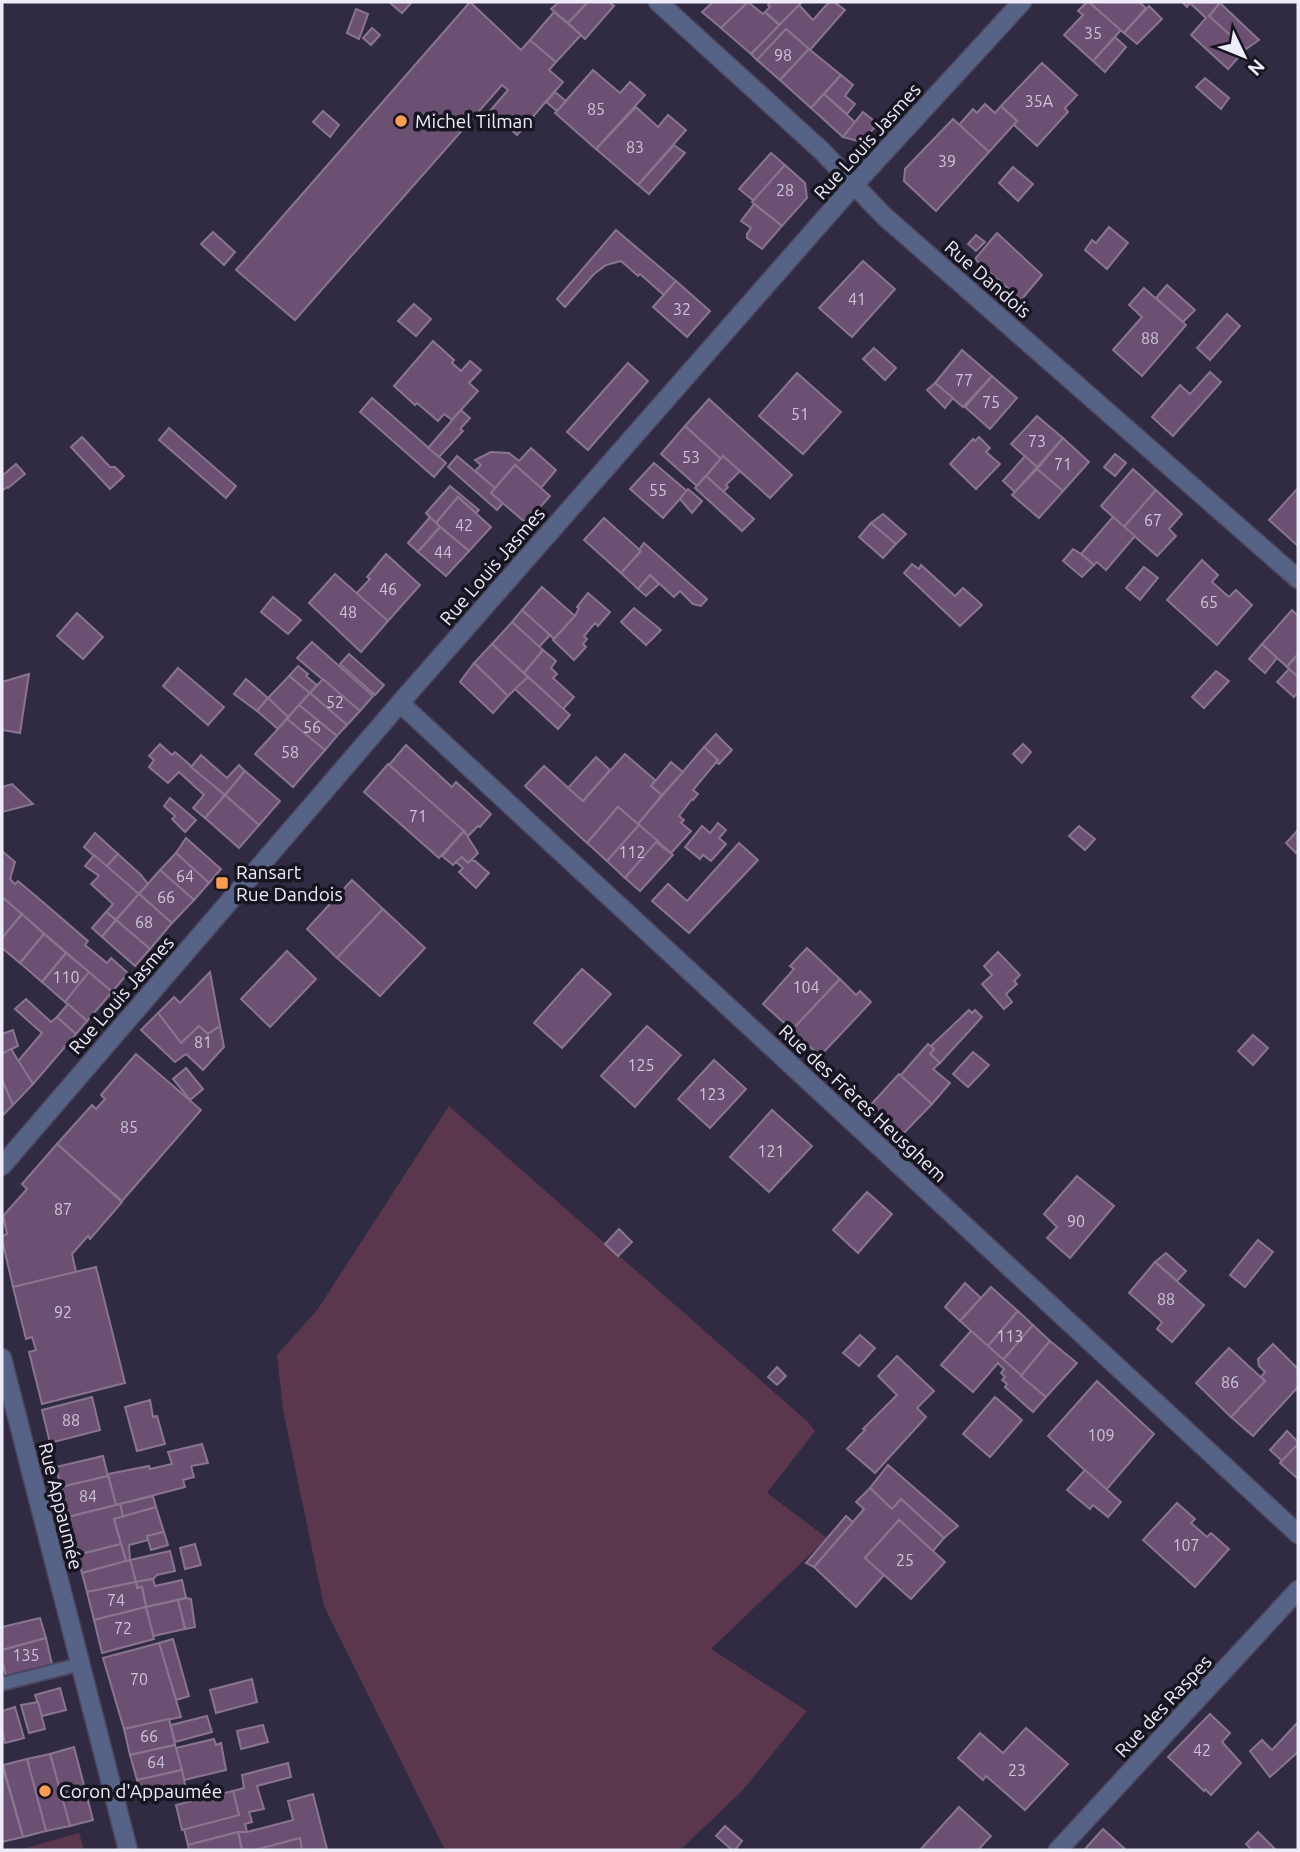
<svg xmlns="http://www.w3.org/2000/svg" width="1300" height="1852" viewBox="0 0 1300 1852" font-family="Ubuntu,sans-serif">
<rect width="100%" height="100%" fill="#302a43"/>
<g fill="#5b374d">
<polygon points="449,1106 808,1422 815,1431 767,1493 827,1538 711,1649 807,1711 743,1790 680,1850 445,1850 324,1606 283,1410 277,1355 318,1309"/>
<polygon points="79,1833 84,1850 19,1850"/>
</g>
<g fill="#6c5074" stroke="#89758e" stroke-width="2">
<polygon points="389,2 412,2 402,13"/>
<polygon points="470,2 521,50 530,40 556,62 549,70 563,82 517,135 490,111 508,90 502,85 295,320 236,270"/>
<polygon points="559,2 588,2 568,23 551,9"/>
<polygon points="588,2 609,2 614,6 585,39 568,23"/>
<polygon points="713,2 748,2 721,28 702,12"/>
<polygon points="748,2 763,14 765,12 780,26 751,54 721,28"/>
<polygon points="771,2 802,2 780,25 765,12 770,7 768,5"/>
<polygon points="829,2 834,2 845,10 810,50 786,29 757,60 751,54 799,5 813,20"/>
<polygon points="1087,2 1089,2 1121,30 1093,61 1064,35 1083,15 1078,11"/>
<polygon points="1089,2 1139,2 1146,8 1124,33"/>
<polygon points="1182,2 1220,3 1209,16 1246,49 1228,69 1191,35 1206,18 1190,3 1187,7"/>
<polygon points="1220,3 1259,40 1246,49 1209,16"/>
<polygon points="1149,6 1162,19 1137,44 1124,33"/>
<polygon points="356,9 368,14 359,39 347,33"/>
<polygon points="554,12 581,35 556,62 530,40"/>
<polygon points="372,28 380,35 371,45 363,38"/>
<polygon points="786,29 809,49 780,80 757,60"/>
<polygon points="1115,37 1126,47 1105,72 1093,61"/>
<polygon points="809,49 841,75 811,108 780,80"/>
<polygon points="1042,63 1077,95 1065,108 1068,112 1037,146 1013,124 1017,121 1001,106"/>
<polygon points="593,70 620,93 630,82 645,95 596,149 555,113"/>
<polygon points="841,75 853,85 845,96 855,104 847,114 824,94"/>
<polygon points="1205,78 1229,98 1221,109 1196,87"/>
<polygon points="555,92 566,101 557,111 546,102"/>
<polygon points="824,94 856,123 843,137 811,108"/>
<polygon points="985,104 995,113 1001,106 1017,121 989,152 959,125 973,109 977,113"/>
<polygon points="636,107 658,127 668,115 686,130 638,185 596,149"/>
<polygon points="323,111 339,125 330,137 313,122"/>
<polygon points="863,112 878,124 861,142 843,137"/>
<polygon points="953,119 989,152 936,211 904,181 905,169"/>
<polygon points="674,145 685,153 649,194 638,185"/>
<polygon points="771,153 785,165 754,201 739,189"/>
<polygon points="785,165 805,183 807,198 782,226 752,202"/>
<polygon points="1013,167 1033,184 1018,201 999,183"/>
<polygon points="754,204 782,226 762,249 747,238 747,234 751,228 741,221"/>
<polygon points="1109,227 1128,243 1107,269 1085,250 1092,240 1096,243"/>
<polygon points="616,230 676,281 664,295 640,274 638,276 621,261 606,265 594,274 565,307 557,299"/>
<polygon points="213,232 235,252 224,265 201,244"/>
<polygon points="997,233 1042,275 1021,300 975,259"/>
<polygon points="976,235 985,242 976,251 968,244"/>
<polygon points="863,261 895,289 852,337 819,308"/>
<polygon points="676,281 710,311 687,337 653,307"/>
<polygon points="1167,285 1195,310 1183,322 1156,298"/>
<polygon points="1144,288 1186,325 1142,376 1113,350 1142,317 1129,305"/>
<polygon points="414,304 431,319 416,336 398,321"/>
<polygon points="1227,314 1240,326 1210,360 1197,348"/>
<polygon points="433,341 454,360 452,363 461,371 470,361 481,370 469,383 478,391 452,420 444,414 438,421 417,403 415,405 394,386"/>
<polygon points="874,348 896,368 885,380 863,359"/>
<polygon points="962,350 992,376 963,407 935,383"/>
<polygon points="628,363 648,381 588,450 567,432"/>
<polygon points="1210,372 1221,382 1173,436 1152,417 1180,385 1190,394"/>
<polygon points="797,373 841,412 803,454 759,416"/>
<polygon points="992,376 1017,398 990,429 965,407"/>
<polygon points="935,383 953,398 945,408 927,390"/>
<polygon points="372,398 446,463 434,477 360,412"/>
<polygon points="709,399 792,475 770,498 723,456 721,459 685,426"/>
<polygon points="461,410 470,418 460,429 463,431 439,457 428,448"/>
<polygon points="1037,416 1063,438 1037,467 1011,444"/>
<polygon points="685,426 721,459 697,486 661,454"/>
<polygon points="169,428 236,486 226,498 159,440"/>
<polygon points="82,437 110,467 115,467 124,476 110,489 71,447"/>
<polygon points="979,437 990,448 986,452 1000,464 976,489 950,464 973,439 975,441"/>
<polygon points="1063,438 1089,462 1063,491 1037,469"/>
<polygon points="531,448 556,470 541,488 515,465 495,488 475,471 481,465 475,460 491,452 509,453 519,461"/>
<polygon points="1115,454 1126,463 1115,476 1104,467"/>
<polygon points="457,456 495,488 491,493 503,503 497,510 448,467"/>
<polygon points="723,456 740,471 726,485 728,487 723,492 706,476"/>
<polygon points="1025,456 1037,467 1015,492 1003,481"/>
<polygon points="654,463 687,491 663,518 630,489"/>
<polygon points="16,464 25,474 8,488 7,487 2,491 2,476"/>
<polygon points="515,465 550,496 526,523 491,493"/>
<polygon points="1037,469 1063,491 1039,518 1012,495"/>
<polygon points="1133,469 1156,490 1124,527 1101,506"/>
<polygon points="706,476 754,519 742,531 695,488"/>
<polygon points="450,486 479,510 476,513 458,497 436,523 440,527 435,523 426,513"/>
<polygon points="1298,488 1298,546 1269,520"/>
<polygon points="688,489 702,501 692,513 680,499"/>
<polygon points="1156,490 1182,514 1169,529 1176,536 1157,556 1124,527"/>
<polygon points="458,497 491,527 469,551 436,523"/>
<polygon points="883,514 906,534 896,544 871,523"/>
<polygon points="430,517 440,527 418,552 408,543"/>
<polygon points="1113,517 1135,536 1106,570 1097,562 1094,565 1081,554"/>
<polygon points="604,518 641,551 621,573 584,540"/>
<polygon points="871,523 896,544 883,558 859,537"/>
<polygon points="440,527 469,551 446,576 418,552"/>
<polygon points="644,543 707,599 701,606 693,604 680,591 674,597 650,575 638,589 621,573 641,551 639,550"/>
<polygon points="1073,549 1081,554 1094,565 1082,577 1063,561"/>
<polygon points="386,554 420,585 388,621 356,594 370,579 367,577"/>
<polygon points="1202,560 1218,575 1212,582 1229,597 1236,590 1252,605 1217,645 1167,600"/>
<polygon points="912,564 919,569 921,565 955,596 963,588 982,605 960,626 904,573"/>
<polygon points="1144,567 1158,578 1140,600 1126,588"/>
<polygon points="335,574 388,621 361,652 309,603"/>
<polygon points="650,575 659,584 646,596 638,589"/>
<polygon points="542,587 575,616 554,639 522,610"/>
<polygon points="588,593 610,612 598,626 595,623 584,636 587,639 583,644 586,647 574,660 553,640 575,616 579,608 577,607"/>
<polygon points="273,597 301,620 288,634 261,612"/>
<polygon points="634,608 661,630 646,645 621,622"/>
<polygon points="522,610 550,635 539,647 512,622"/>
<polygon points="1292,610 1298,616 1298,654 1287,667 1262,644"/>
<polygon points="77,613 103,637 83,659 57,636"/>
<polygon points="512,622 543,650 524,673 492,644"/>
<polygon points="312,642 373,696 360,711 297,658"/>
<polygon points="492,644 528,677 508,696 474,663"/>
<polygon points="1262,644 1277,658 1265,673 1249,659"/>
<polygon points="543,650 556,661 551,668 557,674 553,678 574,697 563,709 524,673"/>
<polygon points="349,654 384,685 375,695 340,664"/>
<polygon points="1298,654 1298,677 1287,667"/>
<polygon points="474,663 508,696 493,713 460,682"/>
<polygon points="298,666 308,674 306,676 317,685 310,693 289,676"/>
<polygon points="178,668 224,707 208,725 163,686"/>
<polygon points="1289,669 1298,677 1298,692 1294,697 1277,682"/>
<polygon points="1216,671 1229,681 1204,708 1192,697"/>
<polygon points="29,674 20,733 2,730 2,682"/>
<polygon points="289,676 310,693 288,717 268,698"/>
<polygon points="528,677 570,715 558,729 515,689"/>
<polygon points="246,679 268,698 257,711 234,694"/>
<polygon points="323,679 360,711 347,725 310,693"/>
<polygon points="310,693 347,725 337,736 299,705"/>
<polygon points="268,698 288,717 278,729 257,711"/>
<polygon points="299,705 337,736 325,750 287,719"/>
<polygon points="287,719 325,750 293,787 255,754"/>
<polygon points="716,734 732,750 719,764 716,762 718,760 704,747"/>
<polygon points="160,744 172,755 175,752 225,795 205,818 193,808 204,795 179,772 168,783 149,767 154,760 149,756"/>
<polygon points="1023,744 1031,752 1022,763 1013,754"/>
<polygon points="406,745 452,787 456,782 491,814 480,827 478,826 468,836 389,765"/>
<polygon points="704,747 718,760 693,790 698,794 693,800 692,799 679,816 684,820 681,823 691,831 671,853 638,824"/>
<polygon points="625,754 655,780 651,786 662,795 638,824 618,807 587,843 525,786 544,766 583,801"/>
<polygon points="201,755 227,778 239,765 245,771 225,795 191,767"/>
<polygon points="596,757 610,770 583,801 568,788"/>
<polygon points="671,762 683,772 662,795 651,786"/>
<polygon points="388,764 464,831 439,858 364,792"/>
<polygon points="245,771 280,801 259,825 225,795"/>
<polygon points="12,784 33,804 2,812 2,787"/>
<polygon points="225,795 259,825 239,848 205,818"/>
<polygon points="170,798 196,820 185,832 172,819 175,816 164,806"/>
<polygon points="618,807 639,825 607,861 587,843"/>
<polygon points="718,823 726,830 719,838 726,844 711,861 703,855 700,859 685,847 702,826 710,833"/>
<polygon points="639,825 658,841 625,878 607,861"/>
<polygon points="1079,826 1095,839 1085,850 1069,836"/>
<polygon points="1298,830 1298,851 1296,853 1286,843"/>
<polygon points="464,831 478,853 468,863 462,857 453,865 442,856"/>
<polygon points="95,833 118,854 106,867 84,847"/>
<polygon points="186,838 221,869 209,883 176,853"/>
<polygon points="656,842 673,855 640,891 625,878"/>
<polygon points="739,843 758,860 689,933 652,901 668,884 687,901"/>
<polygon points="2,851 15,862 10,879 15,884 18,881 44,903 88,941 85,945 107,963 111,958 128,973 112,992 2,897"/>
<polygon points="176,853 209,883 194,900 160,870"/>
<polygon points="118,854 141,875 148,884 139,894 106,867"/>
<polygon points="94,855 139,894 116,920 106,912 113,904 91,884 99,876 85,866"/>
<polygon points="462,857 468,863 471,860 475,861 489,873 476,888 459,872 463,868 456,862"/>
<polygon points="160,870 194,900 172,923 139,894"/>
<polygon points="352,880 383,909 337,958 307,929"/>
<polygon points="139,894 172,923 150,949 116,920"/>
<polygon points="2,897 22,914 2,938"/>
<polygon points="383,909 425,948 380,996 337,958"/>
<polygon points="106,912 116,920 102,937 92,928"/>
<polygon points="22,914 44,934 20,963 2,948 2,938"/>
<polygon points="116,920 150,949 135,966 102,937"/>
<polygon points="44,934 66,953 42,982 20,963"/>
<polygon points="807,948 840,979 792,1030 763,1004 794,969 790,966"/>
<polygon points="287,951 316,979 270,1027 241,999"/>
<polygon points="998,952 1020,975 1014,981 1017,984 1006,994 1012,1002 1004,1009 982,984 992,975 984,966"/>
<polygon points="66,953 89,972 65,1002 42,982"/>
<polygon points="582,969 611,994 562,1048 534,1023"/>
<polygon points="89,972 112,992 87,1021 65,1002"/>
<polygon points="210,972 220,1026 208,1034 199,1026 181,1043 158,1013 174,997 180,1003"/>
<polygon points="840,979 856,995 860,991 871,1002 820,1056 792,1030"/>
<polygon points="26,999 51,1022 57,1017 76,1034 33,1084 18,1061 42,1033 15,1009"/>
<polygon points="68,1004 87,1021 76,1034 57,1017"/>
<polygon points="969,1010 972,1013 975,1010 982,1017 940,1063 930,1054 934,1049 931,1046"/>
<polygon points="158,1013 181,1043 199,1026 208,1034 220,1026 224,1047 203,1070 186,1054 175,1062 141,1030"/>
<polygon points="647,1026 681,1055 635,1107 601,1076"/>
<polygon points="13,1030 18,1046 2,1054 2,1034"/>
<polygon points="1253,1035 1268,1048 1253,1065 1238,1051"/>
<polygon points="928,1044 934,1049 930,1054 940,1063 933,1069 950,1083 932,1104 900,1076"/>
<polygon points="11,1049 33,1084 13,1105 2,1080 2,1054"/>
<polygon points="973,1052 989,1065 968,1087 953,1074"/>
<polygon points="136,1054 201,1110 122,1201 57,1144 92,1105 96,1109 105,1099 101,1095"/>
<polygon points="714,1060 746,1089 710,1128 678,1099"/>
<polygon points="186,1068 203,1089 190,1100 173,1079"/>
<polygon points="899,1074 932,1104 899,1138 867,1109"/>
<polygon points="2,1080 13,1105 2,1116"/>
<polygon points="772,1110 812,1146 769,1192 730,1157"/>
<polygon points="57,1144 122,1202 90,1239 88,1236 72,1254 76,1272 13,1287 2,1239 2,1236 7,1234 3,1216 27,1189 22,1184"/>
<polygon points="1077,1176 1114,1206 1070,1258 1047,1238 1057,1227 1044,1214"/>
<polygon points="867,1192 892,1214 858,1253 833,1230"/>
<polygon points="619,1229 632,1242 618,1256 605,1244"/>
<polygon points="1258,1240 1273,1252 1245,1287 1230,1275"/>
<polygon points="1166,1253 1186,1271 1177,1281 1155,1262"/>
<polygon points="1155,1262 1204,1305 1172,1342 1157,1329 1162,1322 1129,1293"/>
<polygon points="96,1267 125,1383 42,1404 29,1352 36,1350 32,1337 26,1339 13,1287"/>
<polygon points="965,1283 981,1298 960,1321 945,1307"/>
<polygon points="991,1287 1018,1311 988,1346 960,1321"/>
<polygon points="1018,1311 1033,1325 1003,1360 988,1346"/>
<polygon points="1033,1325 1050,1341 1021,1376 1003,1360"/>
<polygon points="971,1331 1046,1397 1033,1412 1005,1387 1007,1384 1002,1380 1005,1377 1001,1373 1004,1369 998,1363 973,1392 941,1365"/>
<polygon points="860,1335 875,1348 859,1366 843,1353"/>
<polygon points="1050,1341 1077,1363 1046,1397 1021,1376"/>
<polygon points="1273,1344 1298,1369 1298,1387 1253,1436 1231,1417 1265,1381 1261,1377 1265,1372 1259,1366 1258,1359"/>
<polygon points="1229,1348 1265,1381 1231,1417 1196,1383"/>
<polygon points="897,1356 934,1391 917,1408 926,1417 875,1473 847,1449 865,1430 863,1429 897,1395 878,1376"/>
<polygon points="777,1367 786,1376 777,1385 768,1377"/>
<polygon points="1097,1381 1154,1434 1106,1490 1048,1436"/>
<polygon points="92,1397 100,1430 50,1443 42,1410"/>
<polygon points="995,1397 1022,1420 990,1457 963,1434"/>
<polygon points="150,1400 153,1417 157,1416 165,1444 137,1451 125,1407"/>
<polygon points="1287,1431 1298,1442 1298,1444 1282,1461 1270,1450"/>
<polygon points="202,1444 208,1463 191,1466 194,1477 183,1480 185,1487 116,1505 108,1474 149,1466 150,1469 172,1464 168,1452"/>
<polygon points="1298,1444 1298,1477 1297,1478 1280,1463"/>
<polygon points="103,1456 108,1476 61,1487 56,1467"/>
<polygon points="888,1465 958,1526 944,1538 901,1499 892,1509 870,1488"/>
<polygon points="1085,1470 1121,1502 1108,1517 1093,1505 1090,1509 1067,1490"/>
<polygon points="108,1476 116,1505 68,1517 61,1487"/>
<polygon points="870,1488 892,1509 901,1499 944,1538 933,1551 899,1520 865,1558 884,1575 856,1607 814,1567 864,1509 856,1502"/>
<polygon points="153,1496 156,1507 123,1517 120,1504"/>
<polygon points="1177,1503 1195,1519 1191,1523 1207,1537 1211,1533 1229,1549 1195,1587 1143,1540"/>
<polygon points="120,1504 123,1517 114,1519 121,1544 77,1555 68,1517"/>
<polygon points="156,1507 164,1532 147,1536 148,1540 129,1545 130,1560 126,1561 114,1519"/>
<polygon points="846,1516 853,1522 814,1567 806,1563"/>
<polygon points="899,1520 945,1562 911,1599 865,1558"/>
<polygon points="164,1532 168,1545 151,1550 147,1536"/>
<polygon points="121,1544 126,1561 82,1573 77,1555"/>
<polygon points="195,1544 201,1565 185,1569 180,1548"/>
<polygon points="170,1551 175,1571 157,1575 153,1579 136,1582 130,1560"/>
<polygon points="130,1560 136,1582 87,1592 82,1573"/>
<polygon points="153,1579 155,1586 182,1580 186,1598 146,1607 142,1587 137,1588 136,1582"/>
<polygon points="136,1582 137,1588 142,1587 146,1607 94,1620 87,1592"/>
<polygon points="186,1598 191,1599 195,1627 185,1629 178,1600"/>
<polygon points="178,1600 185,1629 153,1636 146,1607"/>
<polygon points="146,1607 154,1639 102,1653 94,1620"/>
<polygon points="40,1618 46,1638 2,1650 2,1627"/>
<polygon points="46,1638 53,1669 7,1681 2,1660 2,1650"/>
<polygon points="173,1639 189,1696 176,1700 159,1643"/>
<polygon points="159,1643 181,1717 124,1729 103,1658"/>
<polygon points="252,1679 257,1702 216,1713 210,1690"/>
<polygon points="60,1688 66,1710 42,1716 35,1695"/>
<polygon points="38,1702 45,1729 29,1733 21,1705"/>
<polygon points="15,1707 24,1738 5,1743 2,1731 2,1711"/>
<polygon points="1210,1714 1230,1733 1222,1742 1241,1763 1211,1795 1205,1789 1204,1791 1168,1757"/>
<polygon points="207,1716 212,1732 175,1742 171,1725"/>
<polygon points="169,1719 175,1745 130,1755 124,1729"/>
<polygon points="1298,1722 1298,1752 1270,1777 1250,1751 1262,1740 1272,1750"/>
<polygon points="263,1725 268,1742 241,1749 237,1731"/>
<polygon points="1026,1728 1068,1764 1025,1810 986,1776 983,1780 958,1758 980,1733 1003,1753"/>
<polygon points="214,1739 216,1745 221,1743 226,1770 184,1780 176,1748"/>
<polygon points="175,1745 182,1770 137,1780 130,1755"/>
<polygon points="74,1747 93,1820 70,1826 50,1754"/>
<polygon points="50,1754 70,1826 46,1831 27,1759"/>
<polygon points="27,1759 46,1831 23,1837 3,1765"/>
<polygon points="288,1763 291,1777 257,1786 264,1809 249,1812 252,1822 245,1824 247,1832 238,1832 188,1845 184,1829 239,1815 233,1791 244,1788 242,1775"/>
<polygon points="2,1765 23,1837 2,1842"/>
<polygon points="182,1770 186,1789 142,1799 137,1780"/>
<polygon points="233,1791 239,1815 182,1830 176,1805"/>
<polygon points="313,1794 327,1849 302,1850 300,1838 255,1850 242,1850 238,1832 247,1832 293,1820 288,1801"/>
<polygon points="959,1807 991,1836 978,1850 920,1850"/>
<polygon points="725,1826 742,1841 735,1850 732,1850 716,1836"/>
<polygon points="1103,1829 1126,1850 1084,1850"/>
<polygon points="238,1832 242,1850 189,1850 188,1845"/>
<polygon points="1258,1832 1276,1850 1252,1850 1246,1844"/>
<polygon points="300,1838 302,1850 255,1850"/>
</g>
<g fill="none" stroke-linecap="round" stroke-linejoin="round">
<g stroke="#4b455d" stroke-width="16">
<polyline id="service" points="2,1684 81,1664"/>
</g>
<g stroke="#4b455d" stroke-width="21">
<g id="minor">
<polyline points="658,2 822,151 884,216 1298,579"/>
<polyline points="400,703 1298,1534"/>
<polyline points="2,1166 400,703 854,185 1022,2"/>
<polyline points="1058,1850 1298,1590"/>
</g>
</g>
<g stroke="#4b455d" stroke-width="21">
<polyline id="tertiary" points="2,1358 128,1850"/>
</g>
<use href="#service" stroke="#576386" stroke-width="12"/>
<use href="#minor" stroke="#576386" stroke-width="18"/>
<use href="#tertiary" stroke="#576386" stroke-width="18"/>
</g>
<g fill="#fc9d53" stroke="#171520" stroke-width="2.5">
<circle cx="401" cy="121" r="7"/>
<rect x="215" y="876" width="14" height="14" rx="3.5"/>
<circle cx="45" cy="1791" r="7"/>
</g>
<g text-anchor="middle" stroke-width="7" stroke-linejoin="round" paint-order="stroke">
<g font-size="16" fill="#cec4d9">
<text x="1093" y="39">35</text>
<text x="783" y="61">98</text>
<text x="1039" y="107">35A</text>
<text x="596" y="115">85</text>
<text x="635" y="153">83</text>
<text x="947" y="167">39</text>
<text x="785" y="196">28</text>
<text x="857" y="305">41</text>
<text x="682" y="315">32</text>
<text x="1150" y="344">88</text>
<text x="964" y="386">77</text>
<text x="991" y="408">75</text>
<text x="800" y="420">51</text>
<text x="1037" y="447">73</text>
<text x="691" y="463">53</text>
<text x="1063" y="470">71</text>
<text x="658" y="496">55</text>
<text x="1153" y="526">67</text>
<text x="464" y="531">42</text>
<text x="443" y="558">44</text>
<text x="388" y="595">46</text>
<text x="1209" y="608">65</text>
<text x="348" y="618">48</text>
<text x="335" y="708">52</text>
<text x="312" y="733">56</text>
<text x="290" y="758">58</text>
<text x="418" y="822">71</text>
<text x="632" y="858">112</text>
<text x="185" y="882">64</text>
<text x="166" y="903">66</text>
<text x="144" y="928">68</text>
<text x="66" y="983">110</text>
<text x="806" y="993">104</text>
<text x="203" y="1048">81</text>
<text x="641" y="1071">125</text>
<text x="712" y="1100">123</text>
<text x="129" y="1133">85</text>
<text x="771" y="1157">121</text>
<text x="63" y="1215">87</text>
<text x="1076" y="1227">90</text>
<text x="1166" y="1305">88</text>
<text x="63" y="1318">92</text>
<text x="1010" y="1342">113</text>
<text x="1230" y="1388">86</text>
<text x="71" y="1426">88</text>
<text x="1101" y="1441">109</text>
<text x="88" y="1502">84</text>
<text x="1186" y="1551">107</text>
<text x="905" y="1566">25</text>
<text x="116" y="1606">74</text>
<text x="123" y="1634">72</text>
<text x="26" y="1661">135</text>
<text x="139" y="1685">70</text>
<text x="149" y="1742">66</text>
<text x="1202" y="1756">42</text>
<text x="156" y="1768">64</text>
<text x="1017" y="1776">23</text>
</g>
<g font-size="19" fill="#eeebfb" stroke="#171520" text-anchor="start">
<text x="415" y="128">Michel Tilman</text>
<text x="236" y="879">Ransart<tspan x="236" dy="22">Rue Dandois</tspan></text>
<text x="59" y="1798">Coron d'Appaumée</text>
</g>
<g font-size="19" fill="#eeebfb" stroke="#171520">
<text transform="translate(867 141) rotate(-48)" y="7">Rue Louis Jasmes</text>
<text transform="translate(988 279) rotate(41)" y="7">Rue Dandois</text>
<text transform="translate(492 566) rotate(-49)" y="7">Rue Louis Jasmes</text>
<text transform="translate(121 995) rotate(-49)" y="7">Rue Louis Jasmes</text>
<text transform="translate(863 1103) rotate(43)" y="7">Rue des Frères Heusghem</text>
<text transform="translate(61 1506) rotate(76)" y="7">Rue Appaumée</text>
<text transform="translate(1163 1706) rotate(-47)" y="7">Rue des Raspes</text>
</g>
</g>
<rect width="1300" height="1852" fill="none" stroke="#eeebfb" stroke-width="7"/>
<g transform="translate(1244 56) rotate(133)" stroke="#171520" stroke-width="5" paint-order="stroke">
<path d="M0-5L12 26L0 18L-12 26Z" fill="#eeebfb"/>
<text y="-10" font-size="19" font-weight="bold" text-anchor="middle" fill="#eeebfb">N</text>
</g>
</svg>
